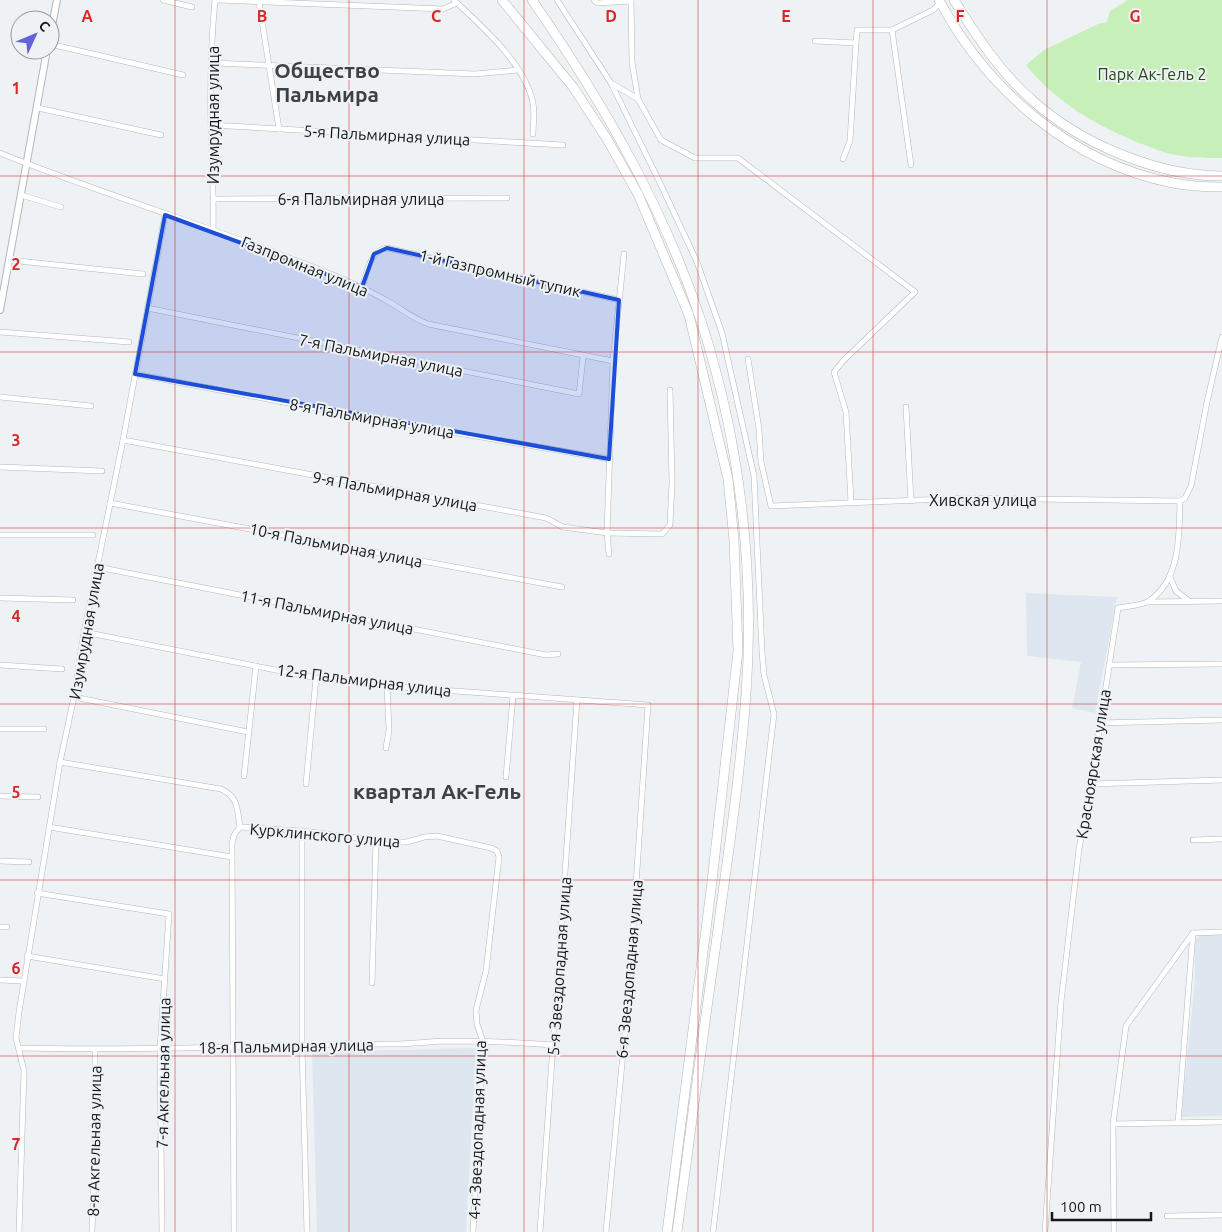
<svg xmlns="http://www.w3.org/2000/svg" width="1222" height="1232" viewBox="0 0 1222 1232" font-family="Ubuntu,sans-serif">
<rect width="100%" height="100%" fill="#eff2f5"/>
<g fill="#dee7ef">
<polygon points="1026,593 1117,597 1095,713 1072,708 1081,662 1027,656"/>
<polygon points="1222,934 1222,1116 1181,1117 1195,981 1195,941 1200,935"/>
<polygon points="476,1048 466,1232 317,1232 312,1052"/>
</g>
<path fill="#c6efb9" d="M 1128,0 L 1222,0 L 1222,158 C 1207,158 1191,158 1176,155 C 1163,153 1151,147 1139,143 C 1094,124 1057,103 1026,65 L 1044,50 L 1098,24 L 1107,22 L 1110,11 Z"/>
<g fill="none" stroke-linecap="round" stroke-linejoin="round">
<g stroke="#b4b7b9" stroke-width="6">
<g id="minor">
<polyline points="163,0 192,7"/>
<polyline points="218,0 443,9 457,3"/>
<path d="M 454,0 C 482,27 525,63 533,103 C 535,113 533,125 533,134"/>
<polyline points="557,0 611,83 638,99"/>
<polyline points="594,0 597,3 631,1"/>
<polyline points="631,0 632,62 638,99 661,140 695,158 738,158 915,292 844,360 834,372 846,412 851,502"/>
<polyline points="259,2 279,129"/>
<polyline points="815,41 856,43 857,30 892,30"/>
<polyline points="50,44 183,75"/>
<polyline points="212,63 475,74 518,70"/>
<polyline points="611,83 661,185 697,262 722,333 754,476 762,652 764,675 774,714 713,1232"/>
<polyline points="38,108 161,135"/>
<polyline points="211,125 563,145"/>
<path d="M 0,153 C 103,194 210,227 313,267 C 339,277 365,288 389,302 C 403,310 414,319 428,324 L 613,361"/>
<polyline points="843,159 850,141 856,43"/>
<polyline points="911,165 892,30 933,10 940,3"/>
<polyline points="21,195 61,207"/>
<polyline points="214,199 507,198"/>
<path d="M 213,231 C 214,196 212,161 211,127 C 210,85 211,42 215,0"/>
<polyline points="9,260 143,274"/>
<path d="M 362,287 C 367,273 370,250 387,248 L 619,300"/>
<polyline points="147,308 579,394 583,357"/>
<polyline points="0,332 129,342"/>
<polyline points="748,359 759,429 761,462 771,506 970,498 1180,501"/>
<polyline points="135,374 341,413 609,459"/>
<polyline points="0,397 91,406"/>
<polyline points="906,407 911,501"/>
<polyline points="123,440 546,518 563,527 607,533 662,534 670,525 672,482 670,390"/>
<polyline points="0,467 102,471"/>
<polyline points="110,503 562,587"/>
<polyline points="0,535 93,535"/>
<polyline points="609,554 607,533 613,361 624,254"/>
<polyline points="97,567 546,655 558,654"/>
<polyline points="1170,577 1176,591 1189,601"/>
<polyline points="0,598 73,600"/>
<polyline points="1148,602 1222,601"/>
<polyline points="84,632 316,678 387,686 648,705 629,990 606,1232"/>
<polyline points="0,665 62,669"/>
<polyline points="1109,665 1222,664"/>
<polyline points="74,697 248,732"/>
<polyline points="1099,723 1222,720"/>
<polyline points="0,729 44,729"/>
<polyline points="386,748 389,730 387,686"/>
<path d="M 60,762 L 221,789 C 239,797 237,810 240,827 L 234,835 L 232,844 L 234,1232"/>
<polyline points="244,776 256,666"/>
<polyline points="506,777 513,696"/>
<polyline points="306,784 316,678"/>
<polyline points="1091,784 1222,780"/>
<polyline points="0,796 38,797"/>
<polyline points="49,827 232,857"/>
<polyline points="240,827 302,831 391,842 407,842 424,837 437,836 491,848 497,851 499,857 486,971 476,1010 477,1024 483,1042 473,1232"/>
<polyline points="302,831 302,1045 307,1232"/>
<polyline points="1193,840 1222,839"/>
<polyline points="0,861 29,862"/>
<polyline points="37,893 169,914 160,1049 162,1232"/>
<polyline points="0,927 7,927"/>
<polyline points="27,956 165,979"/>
<polyline points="0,980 23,981"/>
<polyline points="372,983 376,840"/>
<path d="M 19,1048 C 143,1051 266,1045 390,1044 C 408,1044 426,1042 443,1041 C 480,1041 517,1042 553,1045"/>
<polyline points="1178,1123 1193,933"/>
<polyline points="1113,1124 1222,1122"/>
<polyline points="1167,1216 1222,1215"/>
<polyline points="19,1232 24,1071 16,1038 19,1012 60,762 74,697 84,632 123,440 165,215"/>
<polyline points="92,1232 95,1142 95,1050"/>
<polyline points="540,1232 577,700"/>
<path d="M 1045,1232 L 1061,1002 L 1079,849 L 1091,784 L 1118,608 C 1127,606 1141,606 1149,601 C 1181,579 1179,535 1180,501 L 1185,498 L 1191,486 L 1207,402 L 1222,337"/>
<polyline points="1114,1232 1113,1124 1126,1026 1193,933 1222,932"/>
</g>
</g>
<g stroke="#b4b7b9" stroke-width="8">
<g id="tertiary">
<polyline points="50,36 57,0"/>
<polyline points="0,310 47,50"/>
</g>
</g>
<g stroke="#b4b7b9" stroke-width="10">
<g id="primary">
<polyline points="502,0 573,87 607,139 638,194 689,315 728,479 734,540 738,651 711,890 667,1232"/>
<path d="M 532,0 C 602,101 664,207 702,324 C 740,442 755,571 746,694 C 740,778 727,861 716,944 C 702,1040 690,1136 677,1232"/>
<path d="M 939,0 C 987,90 1071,163 1173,183 C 1189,186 1206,187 1222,187"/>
<path d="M 954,0 C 976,35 999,71 1031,99 C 1079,143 1157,176 1222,176"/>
</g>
</g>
<use href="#minor" stroke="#fff" stroke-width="5"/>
<use href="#tertiary" stroke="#fff" stroke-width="6"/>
<use href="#primary" stroke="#fff" stroke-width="9"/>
</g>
<path fill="#1d4ed8" fill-opacity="0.2" stroke="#1d4ed8" stroke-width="4" stroke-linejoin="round" d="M 165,215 L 362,287 L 374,254 L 387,248 L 619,300 L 609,459 L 135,374 Z"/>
<path fill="none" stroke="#d62828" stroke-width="1" stroke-opacity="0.55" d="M 175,0 L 175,1232M 349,0 L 349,1232M 524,0 L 524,1232M 698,0 L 698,1232M 873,0 L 873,1232M 1047,0 L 1047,1232M 0,176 L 1222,176M 0,352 L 1222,352M 0,528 L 1222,528M 0,704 L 1222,704M 0,880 L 1222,880M 0,1056 L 1222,1056"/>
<g text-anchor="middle" stroke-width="4" stroke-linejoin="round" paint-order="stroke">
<g font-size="16" fill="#244816" stroke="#eff2f5">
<text x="1152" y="80">Парк Ак-Гель 2</text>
</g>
<g font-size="16" fill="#151617" stroke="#eff2f5">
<text transform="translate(213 115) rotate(-90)" y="6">Изумрудная улица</text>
<text transform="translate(387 135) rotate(3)" y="6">5-я Пальмирная улица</text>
<text x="361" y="205">6-я Пальмирная улица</text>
<text transform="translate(305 266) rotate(22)" y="6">Газпромная улица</text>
<text transform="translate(500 273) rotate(13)" y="6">1-й Газпромный тупик</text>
<text transform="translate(381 355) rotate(11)" y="6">7-я Пальмирная улица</text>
<text transform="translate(372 418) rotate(10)" y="6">8-я Пальмирная улица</text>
<text transform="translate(395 491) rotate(10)" y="6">9-я Пальмирная улица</text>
<text x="983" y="506">Хивская улица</text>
<text transform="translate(336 545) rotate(11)" y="6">10-я Пальмирная улица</text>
<text transform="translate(327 612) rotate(11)" y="6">11-я Пальмирная улица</text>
<text transform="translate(86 631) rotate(-80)" y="6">Изумрудная улица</text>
<text transform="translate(364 680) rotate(7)" y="6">12-я Пальмирная улица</text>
<text transform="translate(1093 764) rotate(-81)" y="6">Красноярская улица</text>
<text transform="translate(325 835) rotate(5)" y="6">Курклинского улица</text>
<text transform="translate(559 966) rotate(-86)" y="6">5-я Звездопадная улица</text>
<text transform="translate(629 969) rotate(-85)" y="6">6-я Звездопадная улица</text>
<text transform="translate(286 1046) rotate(-1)" y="6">18-я Пальмирная улица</text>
<text transform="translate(163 1073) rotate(-89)" y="6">7-я Акгельная улица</text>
<text transform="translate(477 1130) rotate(-88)" y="6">4-я Звездопадная улица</text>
<text transform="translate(94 1141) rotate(-89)" y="6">8-я Акгельная улица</text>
</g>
<g font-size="21" font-weight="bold" fill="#3e4143" stroke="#eff2f5">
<text x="327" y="78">Общество<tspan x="327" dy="24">Пальмира</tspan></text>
<text x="437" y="799">квартал Ак-Гель</text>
</g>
</g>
<g font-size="16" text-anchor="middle" font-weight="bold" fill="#d62828" stroke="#eff2f5" stroke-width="4" stroke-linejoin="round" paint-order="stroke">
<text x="87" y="22">A</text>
<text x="262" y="22">B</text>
<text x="436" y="22">C</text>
<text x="611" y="22">D</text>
<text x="786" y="22">E</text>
<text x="960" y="22">F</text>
<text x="1135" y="22">G</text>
<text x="16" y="94">1</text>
<text x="16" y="270">2</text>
<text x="16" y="446">3</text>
<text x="16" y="622">4</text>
<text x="16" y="798">5</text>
<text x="16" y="974">6</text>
<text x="16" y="1150">7</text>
</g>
<g transform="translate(35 35) rotate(46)"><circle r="24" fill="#eff2f5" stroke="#989a9c"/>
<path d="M0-4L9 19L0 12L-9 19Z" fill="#6461da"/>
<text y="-8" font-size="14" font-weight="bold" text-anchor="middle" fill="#151617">С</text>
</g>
<path d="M1052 1212v8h99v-8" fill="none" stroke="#151617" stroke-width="2.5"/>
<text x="1060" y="1212" font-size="15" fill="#151617" stroke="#eff2f5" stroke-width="4" paint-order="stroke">100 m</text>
</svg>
